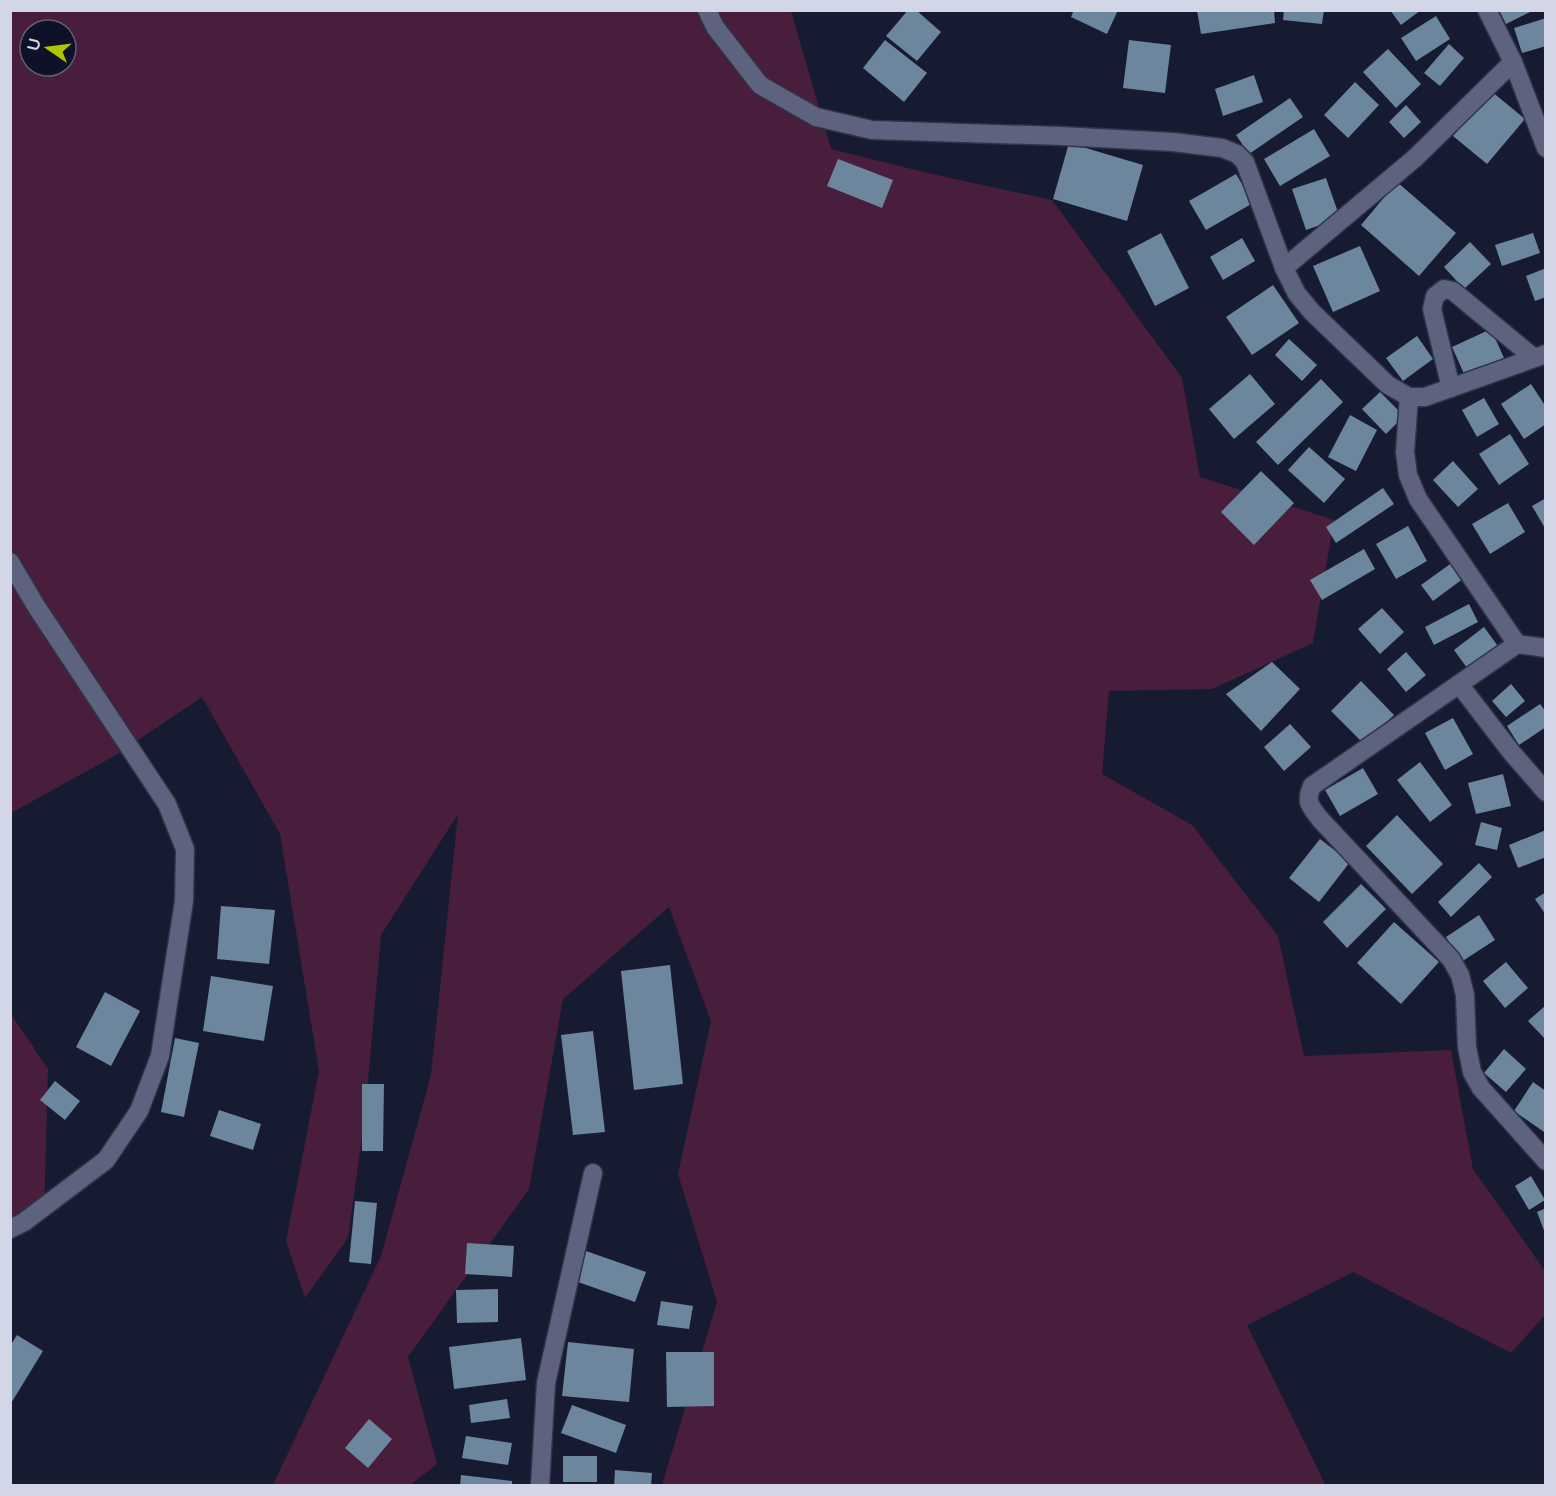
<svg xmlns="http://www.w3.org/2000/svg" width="1556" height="1496" viewBox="0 0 1556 1496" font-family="'Varela Round',sans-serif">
<rect width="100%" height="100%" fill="#171b32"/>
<g fill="#481e3c" fill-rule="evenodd">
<path d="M 11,11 L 791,11 L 831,149 L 932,174 L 1052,200 L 1182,378 L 1200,477 L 1334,520 L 1313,643 L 1212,689 L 1109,691 L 1102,774 L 1192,825 L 1278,936 L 1304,1056 L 1451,1050 L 1473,1169 L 1545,1271 L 1545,1315 L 1511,1353 L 1353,1272 L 1247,1325 L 1324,1482 L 1324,1485 L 662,1485 L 717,1302 L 678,1174 L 711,1021 L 669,907 L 563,999 L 529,1189 L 408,1357 L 437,1464 L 410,1485 L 273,1485 L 381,1256 L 431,1075 L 458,814 L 381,935 L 365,1115 L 348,1238 L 305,1298 L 286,1241 L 319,1071 L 280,834 L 202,697 L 116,755 L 11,813 ZM 30,30 L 66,30 L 66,66 L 30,66 Z"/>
<polygon points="10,1013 48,1069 44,1214 11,1218"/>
</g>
<g fill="#6c869d">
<polygon points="908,10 916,10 941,32 917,61 886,36"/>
<polygon points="1074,10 1118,10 1107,34 1071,17"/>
<polygon points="1197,10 1274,10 1275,23 1201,34"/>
<polygon points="1284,10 1324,10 1322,24 1283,20"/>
<polygon points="1390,10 1421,10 1401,25"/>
<polygon points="1499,10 1534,10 1506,24"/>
<polygon points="1436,16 1450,39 1416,61 1401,38"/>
<polygon points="1546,18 1546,46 1522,53 1514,28"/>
<polygon points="885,40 927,73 904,102 863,68"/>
<polygon points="1129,40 1171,45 1165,93 1123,88"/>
<polygon points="1449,44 1464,58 1440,86 1424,73"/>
<polygon points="1388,49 1421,84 1396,108 1363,72"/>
<polygon points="1254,75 1263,102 1223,116 1215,89"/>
<polygon points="1355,82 1379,105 1348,138 1324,115"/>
<polygon points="1491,91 1525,119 1487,164 1453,136"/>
<polygon points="1290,98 1303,117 1249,154 1236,135"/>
<polygon points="1406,105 1421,122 1404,138 1389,122"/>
<polygon points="1314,129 1330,156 1280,186 1264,159"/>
<polygon points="1069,143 1143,165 1127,221 1053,199"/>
<polygon points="838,159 893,180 882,208 827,186"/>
<polygon points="1236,174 1253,203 1206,230 1189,201"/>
<polygon points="1326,178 1340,218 1306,230 1292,189"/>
<polygon points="1397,182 1456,233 1419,276 1361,225"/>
<polygon points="1161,233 1189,288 1155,306 1127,251"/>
<polygon points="1533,233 1540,253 1502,266 1495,245"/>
<polygon points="1242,238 1255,261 1223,280 1210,257"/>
<polygon points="1470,242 1491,264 1464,289 1444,267"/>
<polygon points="1360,246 1380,291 1333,312 1313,266"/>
<polygon points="1546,268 1546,297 1535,301 1526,276"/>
<polygon points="1273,285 1299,323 1252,355 1226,317"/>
<polygon points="1491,329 1504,358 1465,376 1452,347"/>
<polygon points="1417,336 1433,359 1403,381 1386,358"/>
<polygon points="1289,339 1317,365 1302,381 1275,355"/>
<polygon points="1250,374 1275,404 1234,439 1209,409"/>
<polygon points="1321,379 1343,402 1278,465 1256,442"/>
<polygon points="1531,384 1546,407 1546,424 1524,439 1501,404"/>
<polygon points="1380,392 1404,416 1386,434 1362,409"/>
<polygon points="1484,398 1499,424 1477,437 1462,410"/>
<polygon points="1350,415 1377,430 1356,471 1328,457"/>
<polygon points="1510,434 1529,464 1499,485 1479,454"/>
<polygon points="1309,447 1345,479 1324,503 1288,470"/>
<polygon points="1453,461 1478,489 1458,507 1433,480"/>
<polygon points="1261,471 1294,503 1254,545 1221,512"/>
<polygon points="1383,488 1394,504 1336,543 1326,527"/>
<polygon points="1546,498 1546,530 1532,506"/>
<polygon points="1508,503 1525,532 1490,554 1472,524"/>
<polygon points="1408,526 1427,561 1396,579 1376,544"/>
<polygon points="1364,549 1375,569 1322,600 1310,580"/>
<polygon points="1453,562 1464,578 1433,601 1421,585"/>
<polygon points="1469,604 1478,622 1434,645 1425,627"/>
<polygon points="1382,608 1404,632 1380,654 1358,629"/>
<polygon points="1484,627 1500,649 1470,672 1454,650"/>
<polygon points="1406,652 1426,675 1406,692 1387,669"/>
<polygon points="1272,662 1300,689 1261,731 1226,694"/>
<polygon points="1361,681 1394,715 1364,744 1331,711"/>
<polygon points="1511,684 1525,701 1506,717 1492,701"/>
<polygon points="1540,704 1546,712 1546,727 1519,745 1507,726"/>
<polygon points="1453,718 1473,754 1445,770 1425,733"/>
<polygon points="1290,724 1311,747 1284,771 1264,747"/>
<polygon points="1420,762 1452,805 1430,822 1397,780"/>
<polygon points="1363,768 1378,794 1340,816 1325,790"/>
<polygon points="1503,774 1511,806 1476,814 1468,783"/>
<polygon points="1397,815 1443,864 1412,894 1366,846"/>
<polygon points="1481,822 1502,828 1497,850 1475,845"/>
<polygon points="1546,830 1546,857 1518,868 1509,845"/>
<polygon points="1320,839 1350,862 1319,902 1289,878"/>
<polygon points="1479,863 1492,877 1451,917 1438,902"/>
<polygon points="1361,884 1386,909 1347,948 1323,922"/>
<polygon points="1546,892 1546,915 1535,899"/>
<polygon points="221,906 275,910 269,964 217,959"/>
<polygon points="1479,915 1495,940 1461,962 1446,937"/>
<polygon points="1394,922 1439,962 1401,1004 1357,963"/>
<polygon points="1506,962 1528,988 1505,1008 1483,981"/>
<polygon points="670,965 683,1084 634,1090 621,971"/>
<polygon points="211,976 273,986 264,1041 203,1031"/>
<polygon points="105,992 140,1011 111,1066 76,1047"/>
<polygon points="1546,1005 1546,1040 1528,1021"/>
<polygon points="593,1031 605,1132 573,1135 561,1035"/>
<polygon points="175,1038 199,1043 184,1117 161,1112"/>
<polygon points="1504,1049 1526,1069 1506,1092 1484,1073"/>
<polygon points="55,1081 80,1101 65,1120 40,1100"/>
<polygon points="1533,1082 1546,1091 1544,1132 1514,1111"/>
<polygon points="362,1084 384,1084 383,1151 362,1151"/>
<polygon points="219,1110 261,1124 253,1150 210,1136"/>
<polygon points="1531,1176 1545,1200 1529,1210 1515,1186"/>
<polygon points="355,1201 377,1203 371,1264 349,1262"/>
<polygon points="1546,1208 1546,1233 1545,1233 1537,1212"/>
<polygon points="467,1243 514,1246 512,1277 465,1274"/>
<polygon points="586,1251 646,1272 635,1302 575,1281"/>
<polygon points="498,1289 498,1322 457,1323 456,1290"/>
<polygon points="661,1301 693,1306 689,1329 657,1325"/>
<polygon points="17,1335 43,1351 10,1405 10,1346"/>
<polygon points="521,1338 526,1380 454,1389 449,1347"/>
<polygon points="568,1342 634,1349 629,1402 562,1396"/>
<polygon points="666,1352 714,1352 714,1406 667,1407"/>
<polygon points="507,1399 510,1418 471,1423 469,1405"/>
<polygon points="572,1405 626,1425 616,1453 561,1433"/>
<polygon points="369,1419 392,1439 368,1468 345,1448"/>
<polygon points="466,1436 512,1443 508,1465 462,1458"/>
<rect x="563" y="1456" width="34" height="26"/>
<polygon points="615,1470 652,1473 651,1486 614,1486"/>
<polygon points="461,1475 512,1481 512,1486 460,1486"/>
</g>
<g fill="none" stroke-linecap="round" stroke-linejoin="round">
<g stroke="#313346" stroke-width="21">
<g id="minor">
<polyline points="707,10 715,27 760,85 816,117 872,130 1061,136 1173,142 1222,148 1237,154 1245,162 1284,268 1297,294 1312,312 1388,385 1409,397 1425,397 1546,354"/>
<polyline points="1487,10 1513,62 1546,148"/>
<polyline points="1284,268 1415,158 1513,62"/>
<polyline points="1451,388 1432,309 1435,296 1444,289 1453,291 1534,358"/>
<polyline points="1409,397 1405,452 1408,475 1418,499 1517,644 1546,648"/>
<polyline points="10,562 36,606 167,804 185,849 184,901 160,1056 139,1111 106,1160 24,1222 10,1229"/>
<path d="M 1517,644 L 1312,786 C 1305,802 1310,806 1320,819 L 1451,959 L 1460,975 L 1465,995 L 1467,1047 L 1472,1072 L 1481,1088 L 1546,1161"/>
<polyline points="1459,684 1512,753 1546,792"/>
<polyline points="540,1486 546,1383 593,1173"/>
</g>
</g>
<use href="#minor" stroke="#5d637f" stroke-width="18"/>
</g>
<rect width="1556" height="1496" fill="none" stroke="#d2d6e7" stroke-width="24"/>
<g transform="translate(48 48) rotate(284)"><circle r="28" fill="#0f1128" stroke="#5d6074" stroke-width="1.5"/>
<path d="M0-4.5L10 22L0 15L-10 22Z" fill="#b0c501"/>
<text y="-9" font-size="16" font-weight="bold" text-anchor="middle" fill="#d2d6e7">U</text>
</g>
</svg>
